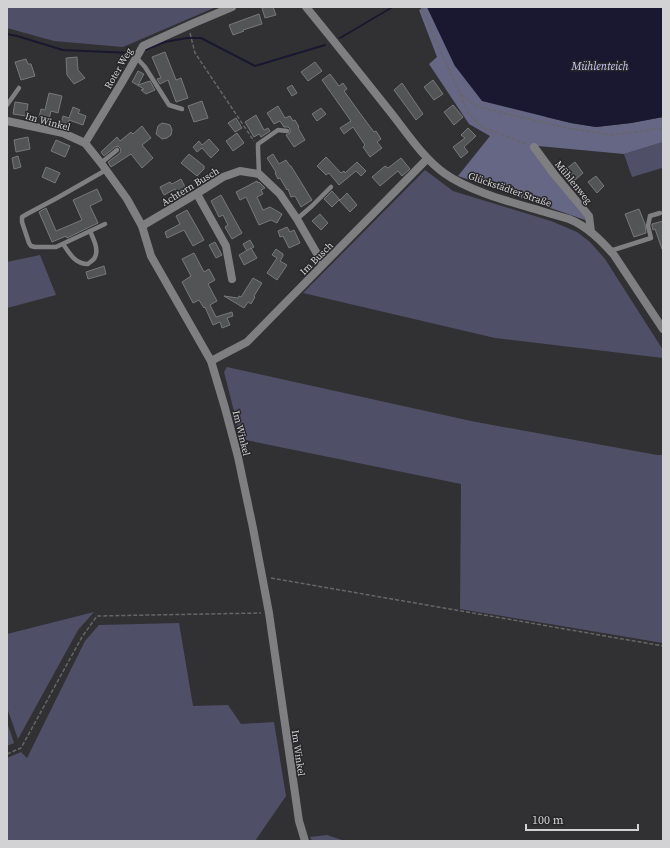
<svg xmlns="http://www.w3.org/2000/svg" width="670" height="848" viewBox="0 0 670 848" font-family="'Source Serif 4',serif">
<rect width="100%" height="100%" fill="#313133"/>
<g fill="#4f4f67">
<polygon points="7,7 216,7 123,47 54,41 7,28"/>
<polygon points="663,142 663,168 662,168 632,177 624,154"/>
<polygon points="425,170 453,191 551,221 577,232 590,242 605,259 663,350 663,358 495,338 303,293"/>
<polygon points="40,255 56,295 7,308 7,262"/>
<polygon points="227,367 471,421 657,455 663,455 663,643 460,609 461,484 241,439 224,372"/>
<polygon points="94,612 78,630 18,739 7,708 7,634"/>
<polygon points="179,623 193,706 228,705 241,724 274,722 286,796 255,841 7,841 7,758 21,752 27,758 85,641 99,625"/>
<polygon points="7,722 14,743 7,746"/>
<polygon points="327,835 345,841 312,841 310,837"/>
</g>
<polygon fill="#666784" points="425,7 427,7 455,66 546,117 571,123 596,127 631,123 663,117 663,142 624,154 538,146 588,221 458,176 490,136 469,124 429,64 437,57 419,10"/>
<polygon fill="#191830" points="427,7 663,7 663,117 631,123 596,127 571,123 482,101 455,66"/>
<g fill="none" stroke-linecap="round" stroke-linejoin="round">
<g stroke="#191830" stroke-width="2">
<polyline points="7,34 17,36 63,50 131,53"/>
<polyline points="340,38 391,8"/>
<polyline points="145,50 165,42 187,38 201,38 255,66 325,45"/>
</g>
</g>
<g fill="#535456" stroke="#78787b">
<polygon points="266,7 273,7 276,15 265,18 262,8"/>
<polygon points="259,14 262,24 243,30 244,31 233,35 229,25"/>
<polygon points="165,52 176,80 181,78 188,98 176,102 168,80 160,84 157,79 161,78 152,57"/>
<polygon points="77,57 78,70 85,78 74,84 67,75 66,58"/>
<polygon points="26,59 28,64 31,64 35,76 21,80 15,62"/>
<polygon points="315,62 322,71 308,81 301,72"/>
<polygon points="138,71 144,74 138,85 150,81 155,90 146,94 141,90 144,89 132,82"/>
<polygon points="330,74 339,86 343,83 347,89 344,91 362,116 374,132 376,131 381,139 377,142 382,148 370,157 363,147 365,145 353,127 344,134 340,128 351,121 322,80"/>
<polygon points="433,80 443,94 434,100 424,87"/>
<polygon points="402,83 423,114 416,120 394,90"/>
<polygon points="292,85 297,93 292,96 287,88"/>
<polygon points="49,93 62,96 58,113 51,111 49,119 39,117 41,109 45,110"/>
<polygon points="202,101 208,118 194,122 188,106"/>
<polygon points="15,102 28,104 26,116 13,114"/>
<polygon points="453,105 463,117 454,125 444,112"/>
<polygon points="278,106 285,118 290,116 293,121 295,120 299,127 298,128 305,140 294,147 286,135 290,133 290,129 288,127 284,127 280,121 274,124 267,113"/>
<polygon points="73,107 80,110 78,113 86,116 83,125 69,120 67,125 61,123 63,116 69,118"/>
<polygon points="321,108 326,114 317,121 312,114"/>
<polygon points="256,115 264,130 268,128 270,131 261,137 259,134 254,137 245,122"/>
<polygon points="236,118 242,128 235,132 228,123"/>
<polygon points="162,123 167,124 170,125 172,130 171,135 167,138 162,139 156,134 158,126"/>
<polygon points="142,126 151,138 142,145 153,158 142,168 131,154 111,167 108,162 120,153 121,151 120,148 118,146 115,147 104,156 101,152 117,137 120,141 131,132 133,134"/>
<polygon points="468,128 476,136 464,147 468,152 461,158 453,147 465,138 461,135"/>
<polygon points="237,133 244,143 233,151 226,141"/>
<polygon points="28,137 30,149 16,152 14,140"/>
<polygon points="209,139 219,150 211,158 202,148 197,152 193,147 199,141 202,145"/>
<polygon points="56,140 70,146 65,157 51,151"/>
<polygon points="189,154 204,166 204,169 197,176 181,163"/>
<polygon points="273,154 279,164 286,160 290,166 291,166 312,200 301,207 295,196 291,197 288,189 287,190 280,178 278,179 275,173 276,172 267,158"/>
<polygon points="18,156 21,167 14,169 12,158"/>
<polygon points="326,157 341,173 344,171 345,173 357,162 366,171 361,176 356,171 339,185 329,173 326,175 317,166"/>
<polygon points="401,158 410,169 402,176 398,171 380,186 372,177 385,166 388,168"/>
<polygon points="575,162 583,173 575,180 566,169"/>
<polygon points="46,167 60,173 55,183 42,177"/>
<polygon points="596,176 604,186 597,193 588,182"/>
<polygon points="181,179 187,191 178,195 175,189 164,195 160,187 170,182 172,184"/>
<polygon points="257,181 258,183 259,182 265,188 261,190 263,194 257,197 263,210 270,207 282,214 277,223 271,220 259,225 246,197 240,200 236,192"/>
<polygon points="97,189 102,200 90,206 98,223 67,238 66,236 52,242 39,212 46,208 56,231 82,220 73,200"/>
<polygon points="332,191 340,200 347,193 357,205 350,212 339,200 332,207 324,199"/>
<polygon points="221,195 242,233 232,239 225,227 228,225 223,215 219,217 211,201"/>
<polygon points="639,209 645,224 646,233 634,237 625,214"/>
<polygon points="187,210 204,240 193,246 184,230 167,238 165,232 180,224 176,216"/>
<polygon points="320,214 328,223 321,230 312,221"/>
<polygon points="663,221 663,249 662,249 655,229 653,230 652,226 652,224"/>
<polygon points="287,227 290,232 294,230 300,243 289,248 283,236 280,237 278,231"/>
<polygon points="250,240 254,247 247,251 243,244"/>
<polygon points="215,242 222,255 216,258 209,245"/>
<polygon points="251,248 257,258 244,265 239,255"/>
<polygon points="276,249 283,254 283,256 280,261 287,265 277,280 267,273 277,258 272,255"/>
<polygon points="194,253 204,272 209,269 215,280 208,284 217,301 210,305 216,317 232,312 233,316 227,318 230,325 222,328 220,322 213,325 205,307 204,308 199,300 193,303 182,282 191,276 182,259"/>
<polygon points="104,266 106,274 88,279 86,272"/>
<polygon points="253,278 262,283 254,296 255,297 251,304 248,302 244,308 224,296 238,298 239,296 241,297"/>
</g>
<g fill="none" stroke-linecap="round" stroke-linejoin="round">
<g stroke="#666668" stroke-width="1.5" stroke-dasharray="4 2" stroke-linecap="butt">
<polyline points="421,7 459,92 469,101 479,107 567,128 613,135 663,128"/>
<polyline points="190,33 195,53 254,141"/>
<polyline points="460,94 468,113 482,127 527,144"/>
<polyline points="271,578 663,646"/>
<polyline points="7,754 21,748 82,637 97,616 261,613"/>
</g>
<g stroke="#7f7f81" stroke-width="4.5">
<polyline points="136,57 145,67 169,105 182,109"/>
<polyline points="7,105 19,88"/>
<polyline points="101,163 117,150"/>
<polyline points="259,174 258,149 258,144 278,130 287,131"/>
<polyline points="297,219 312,206 331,187"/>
<polyline points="105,224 56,247 35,247 31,246 29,243 22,222 22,217 27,214 57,198 106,170"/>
<path d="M 63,244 C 70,254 75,264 88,264 C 90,262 94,260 95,257 C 99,249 93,238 90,231"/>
<polyline points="610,251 651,238 648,226 650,216 660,213"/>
</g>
<g stroke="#7f7f81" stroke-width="8">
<polyline points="7,121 63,133 85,143 101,163 127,199 142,226 151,256 211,361 225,408 238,457 253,528 269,613 299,821 305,841"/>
<polyline points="85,143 121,84 143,46 194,23 232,7"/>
<polyline points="534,147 554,174 589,216 591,232"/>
<polyline points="197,194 226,246 232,279"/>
<polyline points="142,226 196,194 223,177 240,171 259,174 280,194 297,219 323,264"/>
<polyline points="211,361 247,342 427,159"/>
</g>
<path stroke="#7f7f81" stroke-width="8" d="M 306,7 C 334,41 361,75 388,109 C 405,130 422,157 444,173 C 472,193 515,203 548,213 C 555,215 562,217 569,219 C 587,226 601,240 614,255 L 663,329"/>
</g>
<g text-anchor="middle" stroke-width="3" stroke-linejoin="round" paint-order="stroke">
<g font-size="10" fill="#d2d2d4" stroke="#272729">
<text transform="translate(118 68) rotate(-60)" y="4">Roter Weg</text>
<text transform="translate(48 121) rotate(15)" y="4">Im Winkel</text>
<text transform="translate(574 182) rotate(51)" y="4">Mühlenweg</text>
<text transform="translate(190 186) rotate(-31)" y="4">Achtern Busch</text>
<text transform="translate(510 189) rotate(19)" y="4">Glückstädter Straße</text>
<text transform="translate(316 258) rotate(-45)" y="4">Im Busch</text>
<text transform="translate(242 433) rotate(76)" y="4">Im Winkel</text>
<text transform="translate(299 753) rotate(82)" y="4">Im Winkel</text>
</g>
<g font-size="11" font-style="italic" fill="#cbcdf9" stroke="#272729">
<text x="600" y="70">Mühlenteich</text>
</g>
</g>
<rect width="670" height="848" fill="none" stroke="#d2d2d4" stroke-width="16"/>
<path d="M526 824v6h112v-6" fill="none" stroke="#d2d2d4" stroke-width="2"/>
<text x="532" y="824" font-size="12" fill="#d2d2d4" stroke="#272729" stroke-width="3" paint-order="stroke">100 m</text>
</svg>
